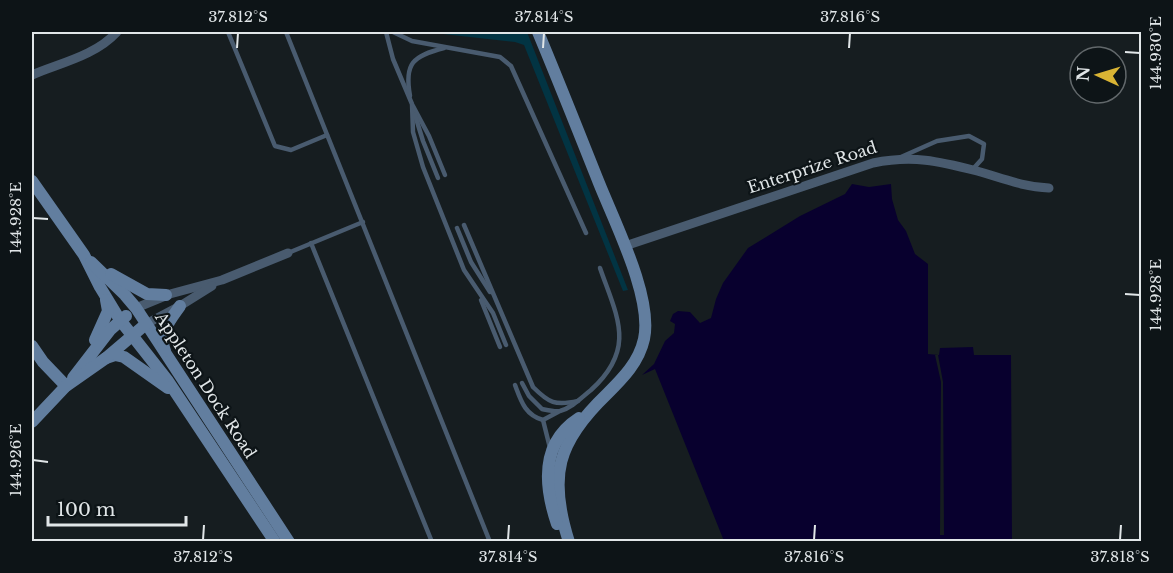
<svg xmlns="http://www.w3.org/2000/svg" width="1173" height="573" viewBox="0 0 1173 573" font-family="'Libre Baskerville',serif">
<rect width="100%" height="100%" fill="#161d20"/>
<polygon fill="#023443" points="440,32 527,32 628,290 623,291 524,45 515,42 443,34"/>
<polygon fill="#08002e" points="852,184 869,187 891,184 892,199 898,220 906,231 915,254 928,264 928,354 939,355 940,348 973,347 974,355 1011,355 1012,541 724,541 655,369 642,375 654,364 665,341 674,333 675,324 670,321 673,314 678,311 690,312 700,323 711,318 716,299 723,283 748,248 800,216 845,194"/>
<polygon fill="#161d20" points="935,355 938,355 943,382 944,535 940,535 941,382"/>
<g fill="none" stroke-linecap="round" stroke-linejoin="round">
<g stroke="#495b6f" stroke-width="4.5">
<polyline points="228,32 275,146 291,150 327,135"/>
<polyline points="286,32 490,542"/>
<polyline points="386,32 393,59 412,104 413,132 423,167 464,270 493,313 506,345"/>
<polyline points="393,32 412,41 500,57 511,66 586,233"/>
<path d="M 410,96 C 404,63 413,56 444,48"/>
<polyline points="413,106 429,136 445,175"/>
<polyline points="415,115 423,141 438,178"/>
<polyline points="901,157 937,141 969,136 984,144 982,159 973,169"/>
<path d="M 464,225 L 533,387 C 549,403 555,406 578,401"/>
<polyline points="457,228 471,262 490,292"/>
<polyline points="311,243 432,542"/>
<polyline points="288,253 363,222"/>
<polyline points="481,300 500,347"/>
<path d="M 522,383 L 529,396 L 542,409 C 547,410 555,412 560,411 C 572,408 582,397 591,390 C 637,348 617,317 600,268"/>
<path d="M 515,385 C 521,401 525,415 543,420 L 558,412"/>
<polyline points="543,420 550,448"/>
</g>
<g stroke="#495b6f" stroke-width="9">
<path d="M 32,75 C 60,63 95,56 117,32"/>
<path d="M 625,246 L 873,163 C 913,155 938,161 977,171 C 1002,178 1023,187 1049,188"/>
<polyline points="136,308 170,294 222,280 288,253"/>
<polyline points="146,324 180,306 212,286"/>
</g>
<g stroke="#627e9f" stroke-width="12">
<path d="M 538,32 C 559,82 579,133 599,183 C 615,223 653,298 644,339 C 639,362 623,378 607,394 C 557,442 548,476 569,542"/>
<polyline points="32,181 84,255 100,287 120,320 168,381 275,542"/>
<polyline points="91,262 125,295 136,308 289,542"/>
<polyline points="111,274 147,294 166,295"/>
<polyline points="95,340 108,311 106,300"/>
<polyline points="32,346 43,362 66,386"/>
<path d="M 165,351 C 158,333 171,319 180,306"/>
<polyline points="106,358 115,355 124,357 168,388"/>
<polyline points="73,378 110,330 126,316"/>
<polyline points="32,422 66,386 106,358 146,324"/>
<path d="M 557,524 C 544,486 540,443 579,418"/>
</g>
</g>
<path fill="none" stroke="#e1e6e8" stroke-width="2" d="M 237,48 L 238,33M 543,48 L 544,33M 849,48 L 850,33M 1125,52 L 1140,53M 33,218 L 48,219M 1125,294 L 1140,295M 33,460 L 48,462M 203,540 L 204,525M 508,540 L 509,525M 814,540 L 815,525M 1120,540 L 1121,525"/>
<g text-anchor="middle" stroke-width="4.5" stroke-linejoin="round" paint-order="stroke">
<g font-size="16" fill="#e1e6e8" stroke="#0d1417">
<text transform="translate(812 167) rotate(-18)" y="6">Enterprize Road</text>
<text transform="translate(206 385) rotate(57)" y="6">Appleton Dock Road</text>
</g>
</g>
<rect width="1173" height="573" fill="none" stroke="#0d1417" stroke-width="66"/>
<g transform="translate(1098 75) rotate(274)"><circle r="28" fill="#0d1417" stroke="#62686b" stroke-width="1.5"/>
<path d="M0-4.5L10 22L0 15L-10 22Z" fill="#d9b434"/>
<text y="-9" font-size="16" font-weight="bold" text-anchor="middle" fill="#e1e6e8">N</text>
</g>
<path d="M48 516v9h138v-9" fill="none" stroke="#e1e6e8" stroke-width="3"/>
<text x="57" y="516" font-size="18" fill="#e1e6e8" stroke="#0d1417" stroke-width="4.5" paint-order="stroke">100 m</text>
<rect x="33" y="33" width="1107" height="507" fill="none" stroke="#e1e6e8" stroke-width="2"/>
<g font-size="15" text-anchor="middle" fill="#e1e6e8">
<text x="238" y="22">37.812°S</text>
<text x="544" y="22">37.814°S</text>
<text x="850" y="22">37.816°S</text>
<text transform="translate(1156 53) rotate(-90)" y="5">144.930°E</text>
<text transform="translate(16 218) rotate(-90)" y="5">144.928°E</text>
<text transform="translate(1156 295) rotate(-90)" y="5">144.928°E</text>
<text transform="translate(16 460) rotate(-90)" y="5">144.926°E</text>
<text x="203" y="562">37.812°S</text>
<text x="508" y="562">37.814°S</text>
<text x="814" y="562">37.816°S</text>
<text x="1120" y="562">37.818°S</text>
</g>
</svg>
